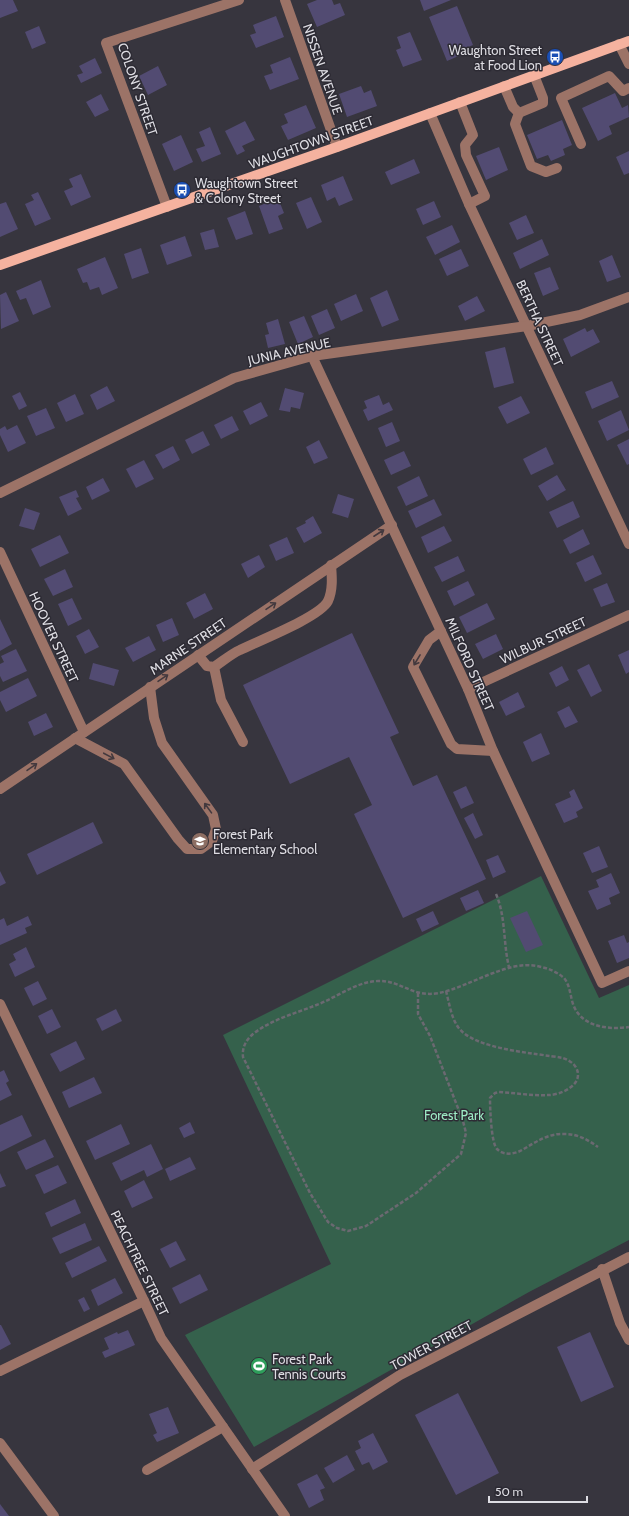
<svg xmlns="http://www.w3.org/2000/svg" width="629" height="1516" viewBox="0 0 629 1516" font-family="Cabin,sans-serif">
<rect width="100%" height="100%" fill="#37353e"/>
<polygon fill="#35614c" points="541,876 599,998 629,985 629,1240 529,1292 254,1447 185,1335 331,1264 223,1035"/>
<g fill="#524b72">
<polygon points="0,0 13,0 18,11 0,18"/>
<polygon points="317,0 332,0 334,5 340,3 345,15 317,27 307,4"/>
<polygon points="420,0 451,0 424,11"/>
<polygon points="457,6 473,45 466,48 468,52 447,61 429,17"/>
<polygon points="276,16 284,37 256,48 250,35 256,33 253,25"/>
<polygon points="39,26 46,43 32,49 25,32"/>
<polygon points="410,32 422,60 403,67 396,50 401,48 397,37"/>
<polygon points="290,57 299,79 270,90 264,76 273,73 270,65"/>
<polygon points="95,58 102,73 81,83 77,75 83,73 79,66"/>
<polygon points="158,66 167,85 148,95 139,76"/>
<polygon points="361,86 364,93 371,90 377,106 347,117 339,94"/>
<polygon points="615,93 622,108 628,105 629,117 609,126 612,134 598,141 582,108"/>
<polygon points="101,94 109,110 95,117 86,102"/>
<polygon points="306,105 316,128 288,140 281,126 288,123 284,114"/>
<polygon points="562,120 572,145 563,149 565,155 551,161 548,155 537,159 527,135"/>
<polygon points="245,121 255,140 242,146 245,151 237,155 225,131"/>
<polygon points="210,127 221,154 202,162 196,149 205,146 199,132"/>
<polygon points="181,135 193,162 174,171 162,144"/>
<polygon points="499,147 508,170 486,180 476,156"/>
<polygon points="629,151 629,173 624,175 616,157"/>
<polygon points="414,159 420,173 391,185 385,172"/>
<polygon points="81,174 91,197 71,206 64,191 73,187 69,179"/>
<polygon points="343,176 353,200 339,206 335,197 327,201 321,185"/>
<polygon points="38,192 51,219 35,226 25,204 34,200 31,195"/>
<polygon points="311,197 322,222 307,229 296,203"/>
<polygon points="278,198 284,213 278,216 283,229 269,234 259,206"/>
<polygon points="434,201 441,217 423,225 416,209"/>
<polygon points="6,202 18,229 0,237 0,204"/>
<polygon points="245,211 253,234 236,240 227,218"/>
<polygon points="526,215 534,233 517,240 509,223"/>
<polygon points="452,225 460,242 435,255 426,237"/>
<polygon points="214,229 219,247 205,250 200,233"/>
<polygon points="185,236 192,256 167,265 160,245"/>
<polygon points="542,239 549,255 520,269 513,253"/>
<polygon points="141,248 149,273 132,279 124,254"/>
<polygon points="461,249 469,266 447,276 439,259"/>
<polygon points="612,255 621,277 607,282 599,261"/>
<polygon points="105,257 118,288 102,295 99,287 90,290 87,282 83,283 77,269"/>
<polygon points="550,267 559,289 543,296 534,273"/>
<polygon points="41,280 51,307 33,315 26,298 20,300 16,291"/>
<polygon points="387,290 399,320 382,327 370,298"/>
<polygon points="6,292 19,321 1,329 0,295"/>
<polygon points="356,294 363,311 341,321 334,304"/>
<polygon points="477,296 485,311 465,321 458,306"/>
<polygon points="327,309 335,328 319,335 311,316"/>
<polygon points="304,316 313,337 298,344 289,322"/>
<polygon points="278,319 285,344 268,348 265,335 269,334 266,323"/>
<polygon points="585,328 587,332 593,329 600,342 571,357 563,339"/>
<polygon points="505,347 514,383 494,388 485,352"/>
<polygon points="612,381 619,397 592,409 585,392"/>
<polygon points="107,386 115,401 97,410 90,395"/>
<polygon points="285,388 304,393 300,409 291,407 290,412 279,410"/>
<polygon points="20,392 27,406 19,410 12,396"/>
<polygon points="75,394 84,414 66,422 57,403"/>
<polygon points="379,395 383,405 389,402 393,410 368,421 363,410 367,408 364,401"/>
<polygon points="521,396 530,413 507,424 498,407"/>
<polygon points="261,402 268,416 250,425 243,411"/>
<polygon points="46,408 55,428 36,436 27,416"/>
<polygon points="621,410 629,430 607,441 598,421"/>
<polygon points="232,416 239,430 221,439 214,425"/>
<polygon points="392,422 400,441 386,447 378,428"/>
<polygon points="17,425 26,443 8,452 0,435 0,429 5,426 7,430"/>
<polygon points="203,431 210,445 192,454 185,440"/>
<polygon points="629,439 629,464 627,465 617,445"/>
<polygon points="319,440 328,458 314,464 306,447"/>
<polygon points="173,446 180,460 163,469 155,455"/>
<polygon points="546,447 554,464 531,475 523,459"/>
<polygon points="404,451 411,466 391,475 384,460"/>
<polygon points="144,460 154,479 136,488 126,469"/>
<polygon points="557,475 566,490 547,501 538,486"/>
<polygon points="419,476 428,496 406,506 397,487"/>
<polygon points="103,478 110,491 92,500 86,487"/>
<polygon points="76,490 79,497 76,498 82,509 68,516 59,497"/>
<polygon points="338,494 354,499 348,518 332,513"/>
<polygon points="434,499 442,515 416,528 408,511"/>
<polygon points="573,501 580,517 557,528 549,512"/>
<polygon points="25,508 40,513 34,530 19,526"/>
<polygon points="313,516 322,533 304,543 296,528 306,523 305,521"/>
<polygon points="444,526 452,541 428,553 421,537"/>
<polygon points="583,529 590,544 570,554 563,540"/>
<polygon points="60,535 69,553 40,567 31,549"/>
<polygon points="287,537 294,553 276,561 269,545"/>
<polygon points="259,555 265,567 248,578 241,564"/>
<polygon points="593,555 602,574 585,582 576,563"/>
<polygon points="458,556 465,571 442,582 434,567"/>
<polygon points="65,569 73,587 53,596 44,579"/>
<polygon points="468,581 475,595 454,606 447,591"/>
<polygon points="607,583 615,602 601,607 593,589"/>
<polygon points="205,593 213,609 194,619 186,603"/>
<polygon points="72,598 82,619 68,626 58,604"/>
<polygon points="487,603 495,619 467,633 459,617"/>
<polygon points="172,618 179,635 163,642 156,625"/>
<polygon points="0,619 12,644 0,651"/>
<polygon points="89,629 99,647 85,654 76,636"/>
<polygon points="352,633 399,733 390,737 413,786 437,775 486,879 403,918 354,814 372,805 349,757 290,784 243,685"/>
<polygon points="496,634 503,649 483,659 475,644"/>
<polygon points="149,636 156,650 133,662 125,648"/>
<polygon points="16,649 27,671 3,682 0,676 0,664 4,662 1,656"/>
<polygon points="629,650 629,672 626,674 618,655"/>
<polygon points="93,663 119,670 114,686 89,679"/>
<polygon points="589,664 602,691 591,697 577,670"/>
<polygon points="562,666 569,680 556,687 549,673"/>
<polygon points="28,678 37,696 6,712 0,700 0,692"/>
<polygon points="518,692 525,707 506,716 499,702"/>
<polygon points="569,706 578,722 565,728 557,712"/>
<polygon points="46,713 53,727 34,736 28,722"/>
<polygon points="541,733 550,754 532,762 523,742"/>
<polygon points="466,786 474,803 461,809 453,792"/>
<polygon points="574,789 583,808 576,812 578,817 564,823 555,804 571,797 569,792"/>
<polygon points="473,813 483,835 475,839 464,818"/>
<polygon points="93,822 103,843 37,875 27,854"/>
<polygon points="599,846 608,867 592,873 583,853"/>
<polygon points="498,855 506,872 493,878 486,860"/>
<polygon points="0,871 6,883 0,886"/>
<polygon points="611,873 620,893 609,898 611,904 597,910 588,891 599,887 596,880"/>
<polygon points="478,890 484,903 466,911 460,898"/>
<polygon points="433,911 439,924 422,932 416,919"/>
<polygon points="527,911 543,945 526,952 510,918"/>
<polygon points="28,916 32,925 25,928 27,933 0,945 0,920 4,918 7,926"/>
<polygon points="624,935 627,943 629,942 629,958 617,963 608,941"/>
<polygon points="26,947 35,967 15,977 9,964 16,960 13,954"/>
<polygon points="38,981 47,999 33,1006 24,988"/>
<polygon points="52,1009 61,1027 47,1034 38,1016"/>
<polygon points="116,1009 122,1021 102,1031 96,1019"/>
<polygon points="76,1041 85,1059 60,1072 50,1054"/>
<polygon points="4,1070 9,1081 6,1083 12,1095 0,1101 0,1072"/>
<polygon points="94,1077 102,1093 69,1108 62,1092"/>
<polygon points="22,1115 32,1136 0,1152 0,1125"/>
<polygon points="190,1122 195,1133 184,1138 179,1128"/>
<polygon points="121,1124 130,1144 95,1160 86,1141"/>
<polygon points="45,1139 54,1157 26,1170 17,1152"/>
<polygon points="151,1144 163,1169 147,1177 144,1170 121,1181 112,1163"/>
<polygon points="190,1157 196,1169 170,1181 165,1169"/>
<polygon points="58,1165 67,1183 44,1194 35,1175"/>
<polygon points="0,1173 6,1186 0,1188"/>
<polygon points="144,1180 153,1198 132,1208 124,1191"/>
<polygon points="75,1199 81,1213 51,1227 45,1213"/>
<polygon points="85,1223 92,1240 60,1254 52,1238"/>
<polygon points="176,1241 186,1260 170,1268 160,1249"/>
<polygon points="99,1246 107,1261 72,1278 65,1263"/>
<polygon points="200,1274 208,1290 180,1304 172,1288"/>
<polygon points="115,1278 123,1293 98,1306 91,1290"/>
<polygon points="84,1297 90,1309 84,1312 78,1300"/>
<polygon points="0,1325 1,1325 11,1344 0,1350"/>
<polygon points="128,1330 135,1345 105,1358 102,1352 109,1349 104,1338 117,1332 118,1334"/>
<polygon points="590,1332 614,1387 581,1402 557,1347"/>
<polygon points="458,1393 499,1473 456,1495 415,1415"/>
<polygon points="168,1407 179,1433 157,1442 153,1435 157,1433 149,1414"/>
<polygon points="373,1433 388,1462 373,1470 369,1462 362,1465 355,1451 361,1448 358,1441"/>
<polygon points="347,1455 355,1470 333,1483 324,1468"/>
<polygon points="317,1474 325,1488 320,1490 324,1500 309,1508 297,1484"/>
<polygon points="0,1504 9,1516 0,1516"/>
</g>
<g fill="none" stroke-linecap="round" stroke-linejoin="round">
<g stroke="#6b6971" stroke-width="2.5" stroke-dasharray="4 2" stroke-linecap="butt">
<path d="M 496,894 C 506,917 503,943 509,967"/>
<path d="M 446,991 C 449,1002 451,1017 458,1027 C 474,1050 536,1053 563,1058 C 571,1061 578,1066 578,1075 C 578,1087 559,1095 549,1095 C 533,1096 516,1093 499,1092 L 495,1093 L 490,1098 C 490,1107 491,1143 497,1149 C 504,1156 515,1154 522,1150 C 536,1142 548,1133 565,1134 C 578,1134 588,1140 598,1147"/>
<path d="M 418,993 L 418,1014 L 430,1036 L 463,1121 L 466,1133 L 461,1154 L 416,1193 L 366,1226 L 348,1231 L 337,1228 L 328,1222 L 310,1193 L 243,1057 C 242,1047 246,1040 253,1034 C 272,1019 297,1013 319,1004 C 339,996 356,982 378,981 C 401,980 412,998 439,993 C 469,987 507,960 537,966 C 547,968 556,971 564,978 C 570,985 570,995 573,1004 C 581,1027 608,1030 629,1027"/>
</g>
<g stroke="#9c7367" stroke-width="10">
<polyline points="285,0 337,147"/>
<polyline points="619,44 629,64"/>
<polyline points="504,86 513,107 519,113 543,103 543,98 534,75"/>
<polyline points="460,102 473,135 465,145 466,155 485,196 469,204"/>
<polyline points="430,113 469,204 629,544"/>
<polyline points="519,113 515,124 531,166 546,172 557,168"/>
<polyline points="581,144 561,98 609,76 623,91 629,88"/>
<polyline points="167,207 106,43 239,0"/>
<polyline points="312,356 468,689 493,751 602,983 629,971"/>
<polyline points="0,493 234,378 312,356 527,326 580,315 629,297"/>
<polyline points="0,552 84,732"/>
<polyline points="441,631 429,640 413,667 451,744 457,749 493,751"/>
<path d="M 198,655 L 207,666 L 214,667 C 223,661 231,654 240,650 C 258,641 320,617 328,601 C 333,590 332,577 331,565"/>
<polyline points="214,667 221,700 243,742"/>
<polyline points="468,689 629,615"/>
<polyline points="75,738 124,764 178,839 187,849 201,849 212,841 216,829 213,815 162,743 154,718 150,687"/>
<polyline points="0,789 392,525"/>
<polyline points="0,1004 144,1301 161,1338 285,1516"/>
<polyline points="602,1269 620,1323 629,1340"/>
<polyline points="0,1371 144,1301"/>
<polyline points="0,1443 54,1516"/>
<polyline points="252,1469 400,1375 629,1257"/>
<polyline points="147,1470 223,1427"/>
</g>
<polyline stroke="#f5b29f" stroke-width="10" points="0,265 337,147 629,41"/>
</g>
<defs><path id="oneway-shaft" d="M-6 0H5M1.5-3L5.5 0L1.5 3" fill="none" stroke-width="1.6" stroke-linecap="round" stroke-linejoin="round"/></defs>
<g stroke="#43393e">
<use href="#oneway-shaft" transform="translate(379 533) rotate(-33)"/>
<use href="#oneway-shaft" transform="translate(271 606) rotate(-34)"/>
<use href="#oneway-shaft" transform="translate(417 660) rotate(121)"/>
<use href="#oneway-shaft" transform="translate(163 678) rotate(-34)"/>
<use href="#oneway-shaft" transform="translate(109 756) rotate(28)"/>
<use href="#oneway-shaft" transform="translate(32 767) rotate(-35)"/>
<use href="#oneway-shaft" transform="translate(208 808) rotate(-126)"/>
</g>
<defs>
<g id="bus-disc" transform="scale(0.9)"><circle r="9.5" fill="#1a4fb4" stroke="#2d2b34"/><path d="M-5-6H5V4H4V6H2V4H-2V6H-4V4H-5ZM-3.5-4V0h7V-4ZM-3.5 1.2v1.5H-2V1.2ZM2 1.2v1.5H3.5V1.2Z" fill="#fff"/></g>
<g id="school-disc" transform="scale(0.9)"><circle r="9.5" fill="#8d6e63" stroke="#2d2b34"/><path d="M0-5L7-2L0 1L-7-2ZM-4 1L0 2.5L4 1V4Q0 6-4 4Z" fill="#fff"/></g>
<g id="stadium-disc" transform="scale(0.9)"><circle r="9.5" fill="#2e9e5b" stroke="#2d2b34"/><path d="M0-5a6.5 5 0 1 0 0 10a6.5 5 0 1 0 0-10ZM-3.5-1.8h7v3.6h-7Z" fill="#fff"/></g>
</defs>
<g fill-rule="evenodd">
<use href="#bus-disc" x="555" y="57"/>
<use href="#bus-disc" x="182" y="190"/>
<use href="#school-disc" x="200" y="841"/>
<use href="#stadium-disc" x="259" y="1366"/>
</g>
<g text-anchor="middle" stroke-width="3" stroke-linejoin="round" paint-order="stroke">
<g font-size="13" fill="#dedde3" stroke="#2d2b34" text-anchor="start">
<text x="542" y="55" text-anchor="end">Waughton Street<tspan x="542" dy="15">at Food Lion</tspan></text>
<text x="195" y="188">Waughtown Street<tspan x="195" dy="15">&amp; Colony Street</tspan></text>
<text x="213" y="839">Forest Park<tspan x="213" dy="15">Elementary School</tspan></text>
<text x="272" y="1364">Forest Park<tspan x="272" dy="15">Tennis Courts</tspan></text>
</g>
<g font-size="13" fill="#dedde3" stroke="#2d2b34">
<text transform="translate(323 69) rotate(71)" y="5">NISSEN AVENUE</text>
<text transform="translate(138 89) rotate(71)" y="5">COLONY STREET</text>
<text transform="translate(311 142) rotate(-20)" y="5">WAUGHTOWN STREET</text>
<text transform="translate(540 323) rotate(65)" y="5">BERTHA STREET</text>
<text transform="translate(289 351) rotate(-13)" y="5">JUNIA AVENUE</text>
<text transform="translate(54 637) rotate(65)" y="5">HOOVER STREET</text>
<text transform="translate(543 640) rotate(-25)" y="5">WILBUR STREET</text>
<text transform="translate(188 646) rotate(-34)" y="5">MARNE STREET</text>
<text transform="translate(470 664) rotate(66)" y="5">MILFORD STREET</text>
<text transform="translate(140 1263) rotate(64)" y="5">PEACHTREE STREET</text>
<text transform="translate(431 1345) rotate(-28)" y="5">TOWER STREET</text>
</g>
<g font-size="13" fill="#9debc5" stroke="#2d2b34">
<text x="454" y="1120">Forest Park</text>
</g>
</g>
<path d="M489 1496v6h98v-6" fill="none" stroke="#dedde3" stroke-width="2"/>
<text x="495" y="1496" font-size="12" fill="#dedde3" stroke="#2d2b34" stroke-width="3" paint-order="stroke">50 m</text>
</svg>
